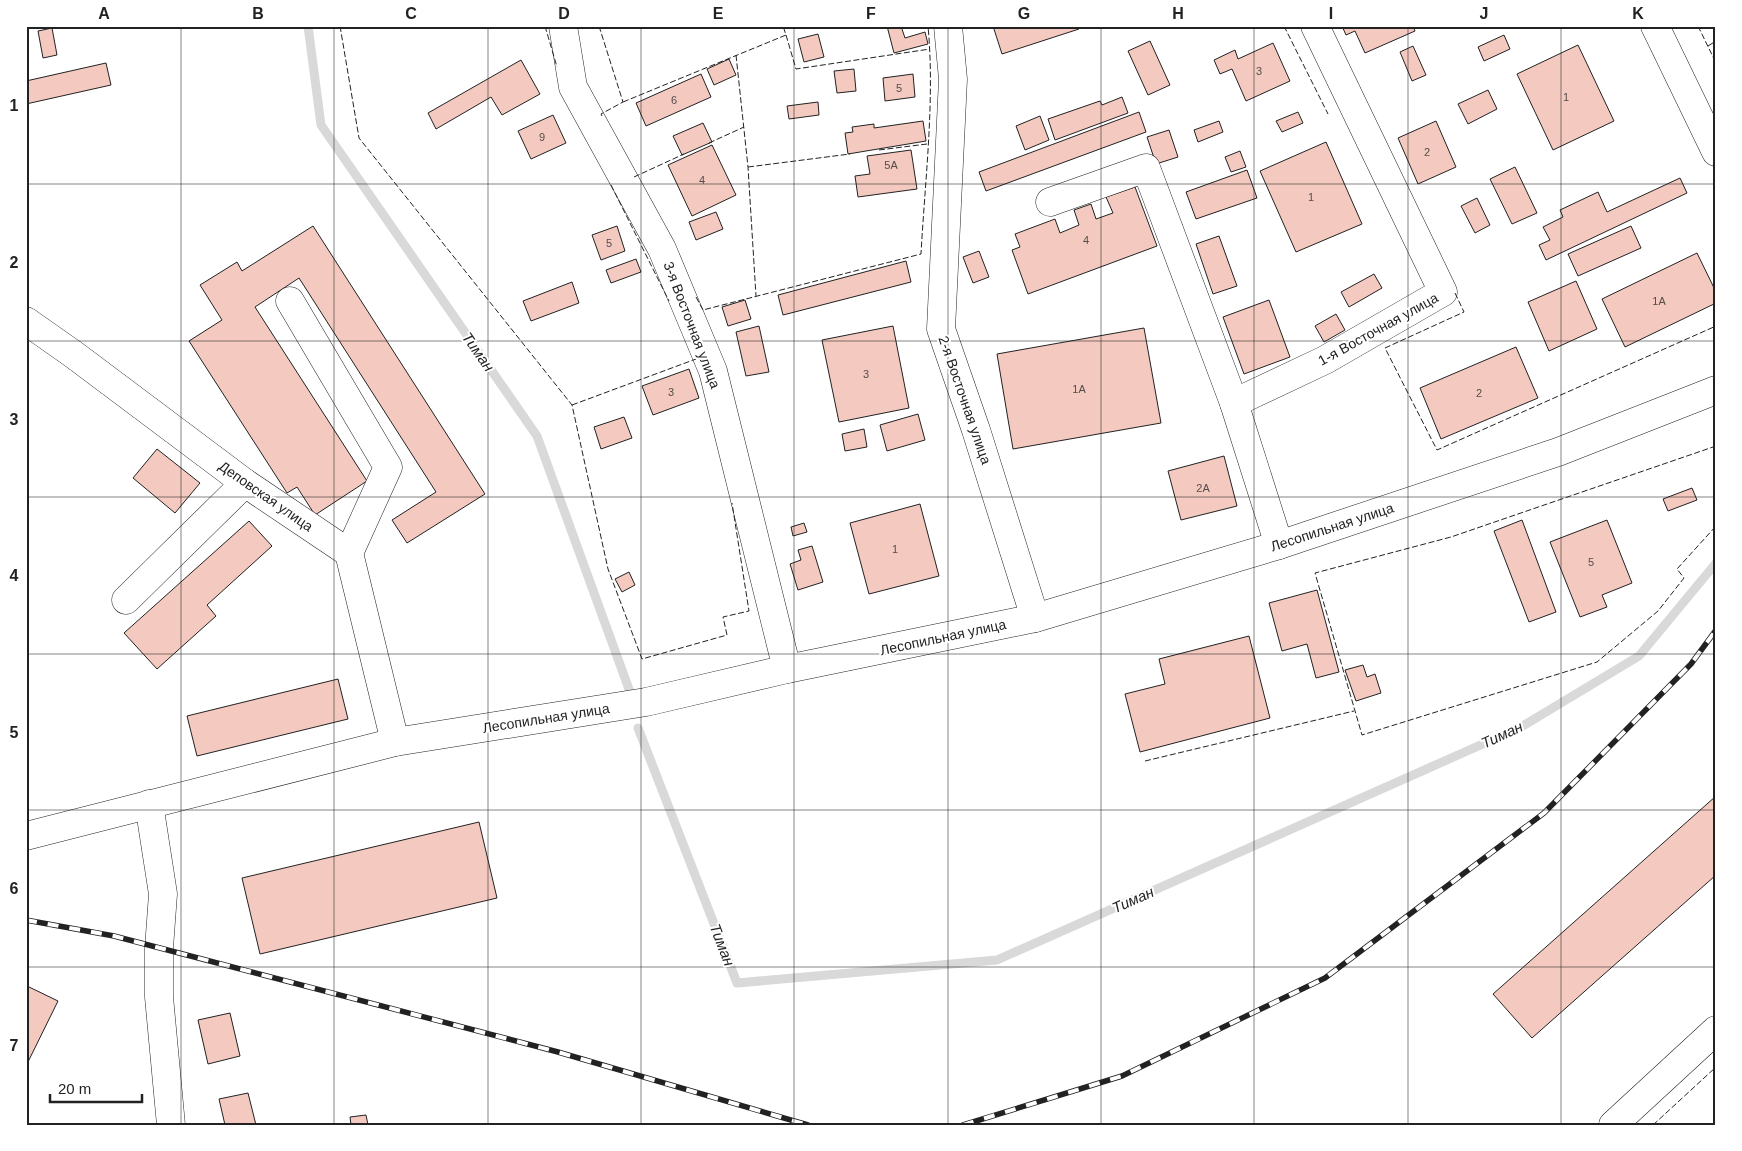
<svg xmlns="http://www.w3.org/2000/svg" width="1742" height="1151" viewBox="0 0 1742 1151" font-family="Helvetica,sans-serif">
<rect width="100%" height="100%" fill="#fff"/>
<g fill="none" stroke-linecap="round" stroke-linejoin="round">
<g stroke="#d9d9d9" stroke-width="9">
<polyline points="308,26 321,125 537,436 630,692"/>
<polyline points="638,728 737,983 997,960 1521,727 1639,656 1716,563"/>
</g>
</g>
<g fill="#f3c9c0" stroke="#222">
<polygon points="887,26 901,26 905,38 925,32 928,44 894,53"/>
<polygon points="993,26 1078,26 1079,29 1002,54"/>
<polygon points="1342,26 1413,26 1415,31 1365,53 1355,31 1346,35"/>
<polygon points="52,28 57,55 43,58 38,31"/>
<polygon points="818,34 824,57 804,62 798,39"/>
<polygon points="1504,35 1510,49 1484,61 1478,47"/>
<polygon points="1150,41 1170,85 1148,95 1128,51"/>
<polygon points="1273,43 1290,81 1246,101 1232,69 1220,74 1214,60 1235,50 1238,59"/>
<polygon points="1578,45 1614,121 1553,150 1517,74"/>
<polygon points="1413,46 1426,75 1412,81 1400,52"/>
<polygon points="729,59 736,75 714,85 707,69"/>
<polygon points="521,60 540,94 502,115 491,97 436,129 428,113"/>
<polygon points="106,63 111,85 26,104 26,81"/>
<polygon points="854,69 856,91 837,93 834,71"/>
<polygon points="701,74 711,97 646,126 636,103"/>
<polygon points="913,74 915,97 885,101 883,78"/>
<polygon points="1488,90 1497,109 1468,124 1458,104"/>
<polygon points="1122,97 1128,113 1055,140 1048,119 1100,101 1102,105"/>
<polygon points="818,102 819,115 789,119 787,106"/>
<polygon points="1139,112 1146,132 986,191 979,172"/>
<polygon points="1298,112 1303,123 1282,132 1276,121"/>
<polygon points="553,115 566,143 531,159 518,131"/>
<polygon points="1040,116 1049,140 1025,150 1016,126"/>
<polygon points="923,121 926,141 848,154 845,133 853,132 852,127 874,124 874,128"/>
<polygon points="1219,121 1223,132 1198,142 1194,130"/>
<polygon points="1436,121 1456,167 1418,184 1398,138"/>
<polygon points="703,123 712,142 682,155 673,136"/>
<polygon points="1169,130 1178,157 1156,164 1147,137"/>
<polygon points="1326,142 1362,224 1296,252 1260,171"/>
<polygon points="712,145 736,195 692,216 668,165"/>
<polygon points="911,150 917,189 858,197 855,176 870,174 867,156"/>
<polygon points="1240,151 1246,167 1231,172 1225,157"/>
<polygon points="1515,167 1537,213 1512,224 1490,179"/>
<polygon points="1247,170 1257,198 1196,219 1186,192"/>
<polygon points="1680,178 1687,193 1546,260 1539,245 1550,240 1543,227 1563,217 1560,210 1598,192 1607,212"/>
<polygon points="1135,187 1157,246 1028,294 1012,250 1020,247 1015,234 1055,219 1060,233 1079,225 1074,210 1091,204 1096,219 1113,213 1106,197"/>
<polygon points="1477,198 1490,225 1475,233 1461,206"/>
<polygon points="716,212 723,229 696,240 689,222"/>
<polygon points="313,226 485,494 407,543 392,520 436,492 299,278 255,307 367,481 315,515 297,487 287,493 189,341 222,320 200,285 237,262 242,271"/>
<polygon points="617,226 625,251 601,260 592,235"/>
<polygon points="1631,226 1641,248 1578,276 1568,254"/>
<polygon points="1219,236 1237,286 1213,294 1196,244"/>
<polygon points="979,251 989,277 973,283 963,257"/>
<polygon points="1697,253 1716,292 1716,303 1625,347 1602,299"/>
<polygon points="636,259 641,272 611,283 606,270"/>
<polygon points="906,261 911,282 783,315 778,295"/>
<polygon points="1374,274 1382,288 1349,307 1341,292"/>
<polygon points="1576,281 1597,329 1549,351 1528,302"/>
<polygon points="572,282 579,303 531,321 523,301"/>
<polygon points="745,300 751,319 728,326 722,307"/>
<polygon points="1269,300 1290,357 1244,374 1223,317"/>
<polygon points="1336,314 1345,330 1324,342 1315,326"/>
<polygon points="759,326 769,372 746,376 736,332"/>
<polygon points="893,326 909,408 839,422 822,340"/>
<polygon points="1144,328 1161,423 1013,449 997,354"/>
<polygon points="1516,347 1538,398 1441,439 1420,388"/>
<polygon points="689,369 699,398 653,415 642,386"/>
<polygon points="918,414 925,440 887,451 880,425"/>
<polygon points="624,417 632,438 601,449 594,427"/>
<polygon points="864,429 867,447 845,451 842,434"/>
<polygon points="157,449 200,483 175,513 133,478"/>
<polygon points="1224,456 1237,506 1181,520 1168,471"/>
<polygon points="1692,488 1697,500 1668,511 1663,499"/>
<polygon points="920,504 939,576 869,594 850,523"/>
<polygon points="1522,520 1556,612 1529,622 1494,531"/>
<polygon points="1607,520 1632,583 1602,595 1607,607 1580,617 1550,542"/>
<polygon points="249,521 272,546 207,605 216,616 157,669 124,633"/>
<polygon points="804,523 807,532 793,536 791,527"/>
<polygon points="812,546 823,582 798,590 790,564 801,560 798,550"/>
<polygon points="629,572 635,585 622,592 615,579"/>
<polygon points="1317,590 1339,672 1316,678 1307,644 1282,651 1269,603"/>
<polygon points="1249,636 1270,718 1140,752 1125,694 1165,684 1159,659"/>
<polygon points="1363,665 1367,677 1375,674 1381,693 1356,701 1345,670"/>
<polygon points="338,679 348,719 197,756 187,716"/>
<polygon points="1716,796 1716,875 1532,1038 1493,994"/>
<polygon points="479,822 497,898 260,954 242,878"/>
<polygon points="27,986 58,1001 26,1066 26,988"/>
<polygon points="230,1013 240,1056 208,1064 198,1020"/>
<polygon points="248,1093 256,1125 225,1125 219,1099"/>
<polygon points="366,1115 368,1125 351,1125 350,1117"/>
</g>
<g fill="none" stroke-linecap="round" stroke-linejoin="round">
<g stroke="#222" stroke-width="29">
<g id="minor">
<polyline points="563,26 573,87 662,249 713,371 787,669"/>
<polyline points="948,26 953,79 941,329 976,430 1035,618"/>
<polyline points="1655,26 1716,152"/>
<polyline points="1050,202 1146,168 1234,403"/>
<polyline points="290,301 388,467 349,553"/>
<polyline points="26,321 73,354 245,483 349,553 395,742"/>
<polyline points="1279,545 1234,403 1325,360 1443,292 1315,26"/>
<polyline points="126,600 245,483"/>
<polyline points="149,804 163,894 159,948 159,997 171,1125"/>
<polyline points="26,836 395,742 646,702 787,669 1035,618 1279,545 1558,452 1716,390"/>
<polyline points="1613,1125 1716,1030"/>
</g>
</g>
<use href="#minor" stroke="#fff" stroke-width="28"/>
<g stroke="#222" stroke-width="5.5">
<g id="rail">
<polyline points="26,920 114,936 558,1052 808,1125"/>
<polyline points="963,1125 1122,1076 1325,978 1544,813 1691,664 1716,630"/>
</g>
</g>
<use href="#rail" stroke="#fff" stroke-width="4" stroke-dasharray="11" stroke-linecap="butt"/>
<g stroke="#222" stroke-width="1" stroke-dasharray="6 2.5" stroke-linecap="butt">
<polyline points="340,26 359,138 572,405 608,569 642,659 727,635 723,617 749,611 732,503"/>
<polyline points="545,26 557,67"/>
<polyline points="599,26 623,102 601,114 602,116"/>
<polyline points="1284,26 1328,114"/>
<polyline points="1698,26 1716,63"/>
<polyline points="786,35 796,69 930,49"/>
<polyline points="1708,46 1716,41"/>
<polyline points="736,55 748,167 756,296"/>
<polyline points="623,102 786,35 783,26"/>
<polyline points="709,143 744,127"/>
<polyline points="879,150 927,144"/>
<polyline points="748,167 850,154"/>
<polyline points="634,177 684,154"/>
<polyline points="611,185 669,301"/>
<polyline points="1455,293 1464,312 1385,348 1437,450 1716,326"/>
<path d="M 696,297 L 703,310 L 921,254 C 925,180 935,100 928,26"/>
<polyline points="572,405 696,359"/>
<polyline points="1716,446 1451,537 1315,573 1362,735 1597,662 1658,611 1684,578 1677,569 1716,526"/>
<polyline points="1145,761 1354,711"/>
<polyline points="1653,1125 1716,1067"/>
</g>
</g>
<path fill="none" stroke="#222" stroke-width="1" stroke-opacity="0.55" d="M 181,26 L 181,1125M 334,26 L 334,1125M 488,26 L 488,1125M 641,26 L 641,1125M 794,26 L 794,1125M 948,26 L 948,1125M 1101,26 L 1101,1125M 1254,26 L 1254,1125M 1408,26 L 1408,1125M 1561,26 L 1561,1125M 26,184 L 1716,184M 26,341 L 1716,341M 26,497 L 1716,497M 26,654 L 1716,654M 26,810 L 1716,810M 26,967 L 1716,967"/>
<g text-anchor="middle" stroke-width="4" stroke-linejoin="round" paint-order="stroke">
<g font-size="11" fill="#564c4a">
<text x="1259" y="75">3</text>
<text x="899" y="92">5</text>
<text x="1566" y="101">1</text>
<text x="674" y="104">6</text>
<text x="542" y="141">9</text>
<text x="1427" y="156">2</text>
<text x="891" y="169">5А</text>
<text x="702" y="184">4</text>
<text x="1311" y="201">1</text>
<text x="1086" y="244">4</text>
<text x="609" y="247">5</text>
<text x="1659" y="305">1А</text>
<text x="866" y="378">3</text>
<text x="1079" y="393">1А</text>
<text x="671" y="396">3</text>
<text x="1479" y="397">2</text>
<text x="1203" y="492">2А</text>
<text x="895" y="553">1</text>
<text x="1591" y="566">5</text>
</g>
<g font-size="14" fill="#222" stroke="#fff">
<text transform="translate(692 325) rotate(69)" y="5">3-я Восточная улица</text>
<text transform="translate(1378 329) rotate(-29)" y="5">1-я Восточная улица</text>
<text transform="translate(965 400) rotate(71)" y="5">2-я Восточная улица</text>
<text transform="translate(266 496) rotate(35)" y="5">Деповская улица</text>
<text transform="translate(1332 527) rotate(-18)" y="5">Лесопильная улица</text>
<text transform="translate(943 637) rotate(-12)" y="5">Лесопильная улица</text>
<text transform="translate(546 718) rotate(-9)" y="5">Лесопильная улица</text>
</g>
<g font-size="15" font-style="italic" fill="#222" stroke="#fff">
<text transform="translate(478 352) rotate(55)" y="5">Тиман</text>
<text transform="translate(1502 735) rotate(-25)" y="5">Тиман</text>
<text transform="translate(1133 900) rotate(-24)" y="5">Тиман</text>
<text transform="translate(722 945) rotate(69)" y="5">Тиман</text>
</g>
</g>
<rect width="1742" height="1151" fill="none" stroke="#ffffff" stroke-width="55"/>
<path d="M50 1094v8h92v-8" fill="none" stroke="#222222" stroke-width="2.5"/>
<text x="58" y="1094" font-size="15" fill="#222222" stroke="#ffffff" stroke-width="4" paint-order="stroke">20 m</text>
<rect x="28" y="28" width="1686" height="1096" fill="none" stroke="#222" stroke-width="2"/>
<g font-size="16" text-anchor="middle" font-weight="bold" fill="#222">
<text x="104" y="19">A</text>
<text x="258" y="19">B</text>
<text x="411" y="19">C</text>
<text x="564" y="19">D</text>
<text x="718" y="19">E</text>
<text x="871" y="19">F</text>
<text x="1024" y="19">G</text>
<text x="1178" y="19">H</text>
<text x="1331" y="19">I</text>
<text x="1484" y="19">J</text>
<text x="1638" y="19">K</text>
<text x="14" y="111">1</text>
<text x="14" y="268">2</text>
<text x="14" y="425">3</text>
<text x="14" y="581">4</text>
<text x="14" y="738">5</text>
<text x="14" y="894">6</text>
<text x="14" y="1051">7</text>
</g>
</svg>
